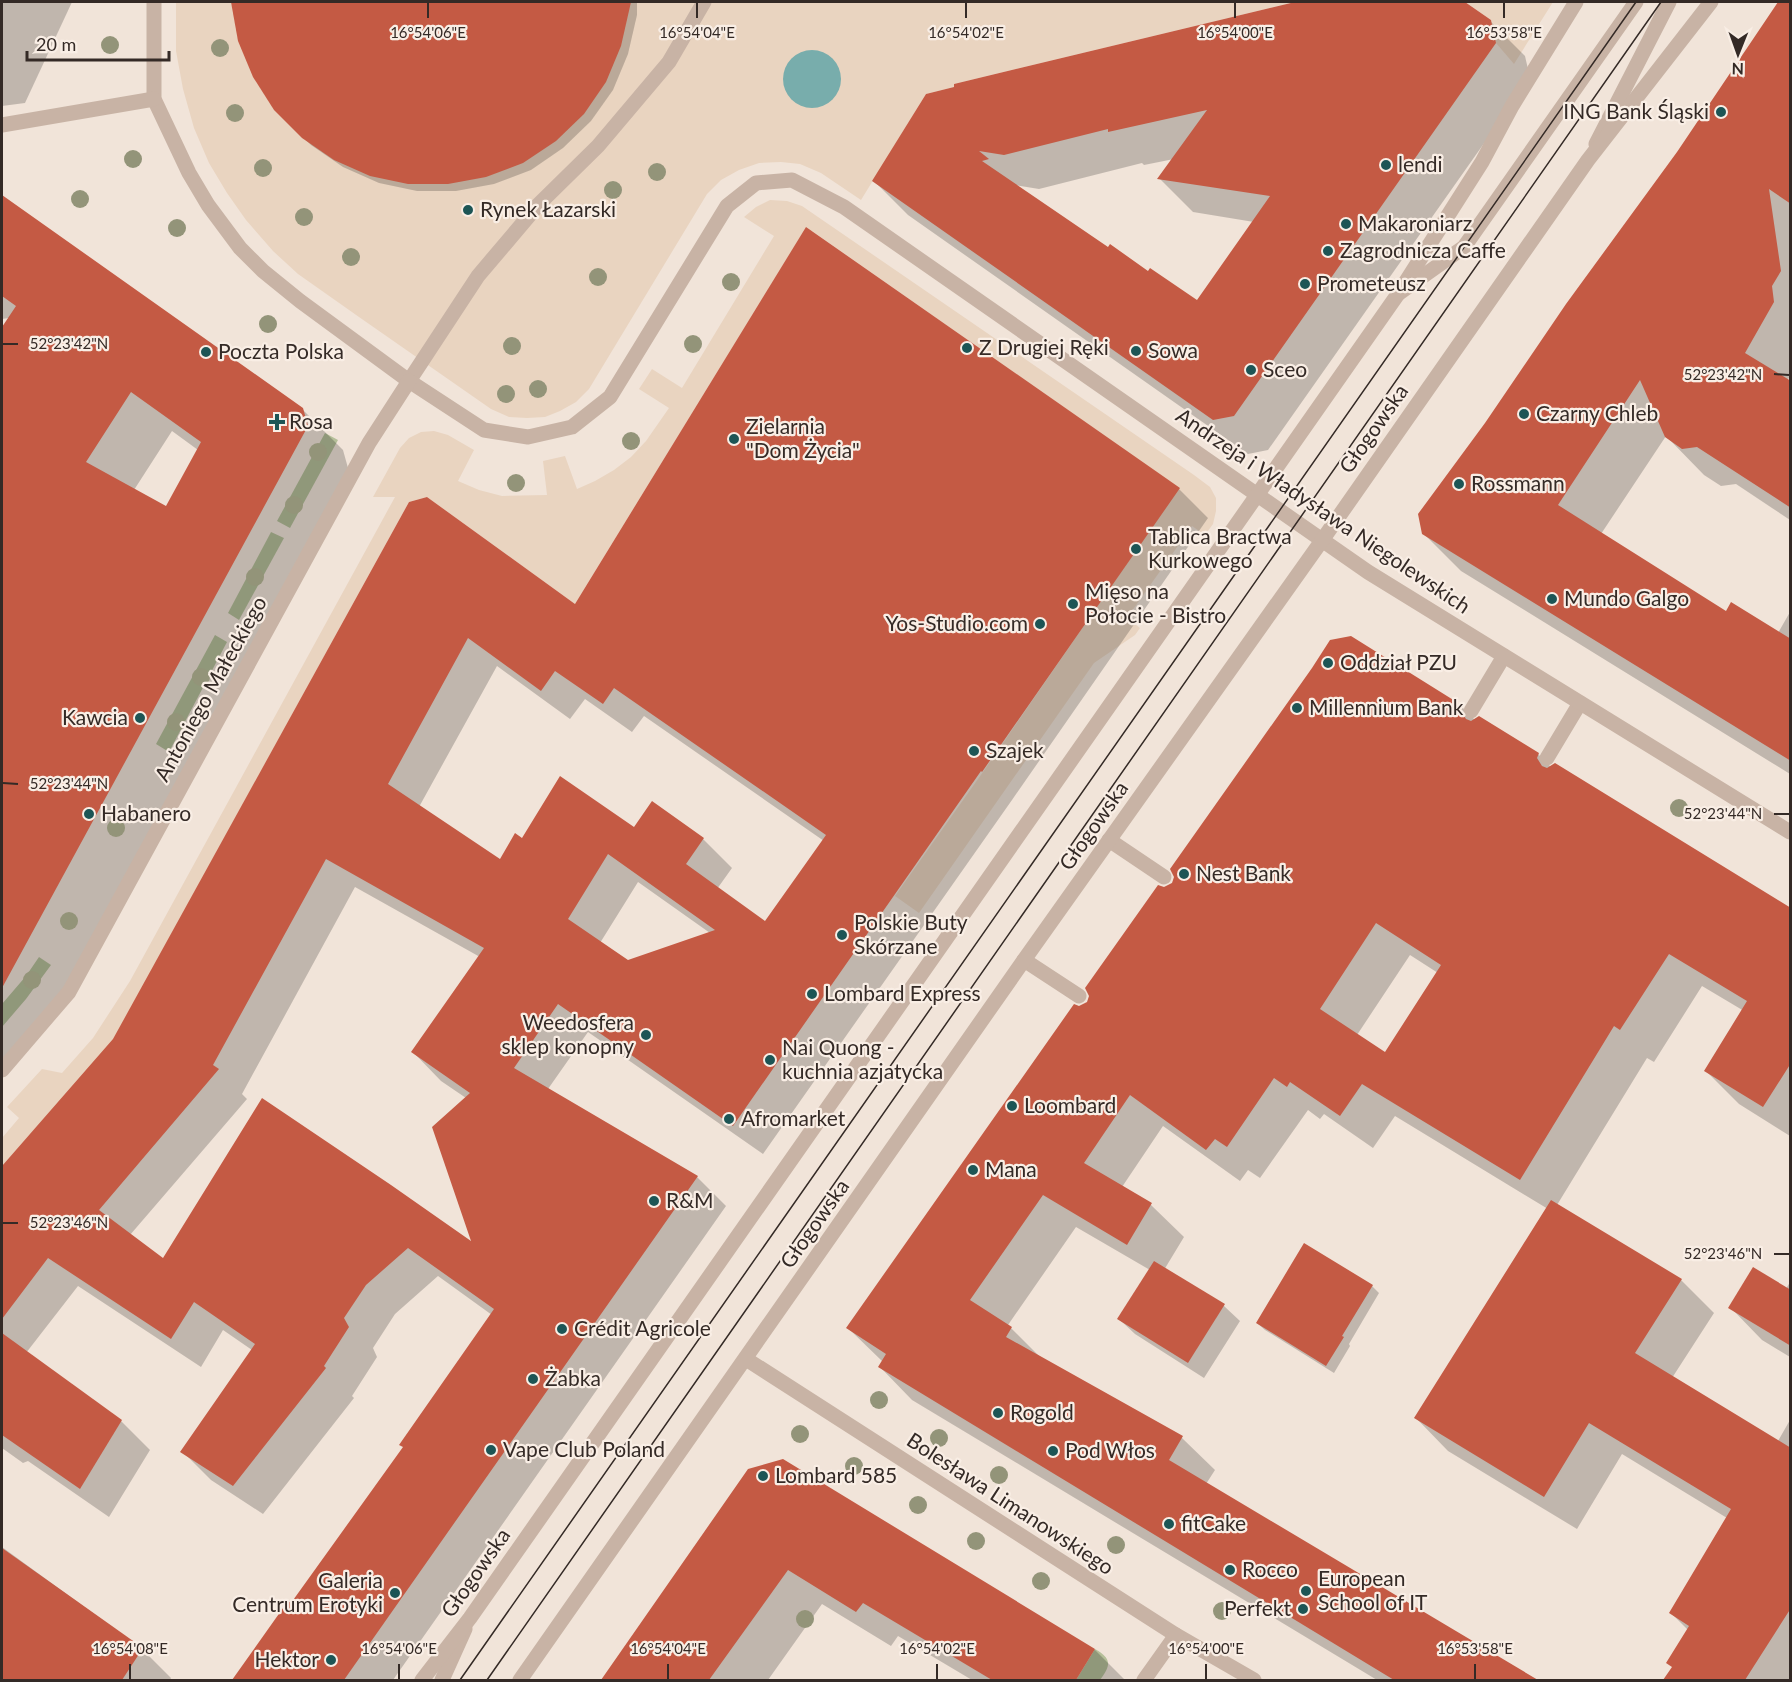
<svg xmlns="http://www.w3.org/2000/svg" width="1792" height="1682" viewBox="0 0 1792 1682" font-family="Lato,sans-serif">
<rect width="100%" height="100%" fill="#f1e4d9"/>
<g fill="#b5bf99">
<polygon points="325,433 338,440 290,528 277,521"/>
<polygon points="271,532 284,538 239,620 228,613"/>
<polygon points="215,635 227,642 169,752 156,744"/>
<polygon points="39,957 51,965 26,999 2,1027 2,1004 26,976"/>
<path d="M 1095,1649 C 1112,1659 1111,1665 1100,1680 L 1076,1680 Z"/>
</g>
<g fill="#e9d4c0">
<polygon points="176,2 1295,2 954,84 954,87 926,94 861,200 821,173 800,164 781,162 759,163 739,170 721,180 707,194 589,389 576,402 560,411 545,417 527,418 509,417 491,409 359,317 298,274 273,251 246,220 227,193 209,163 194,128 183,89 176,51"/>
<polygon points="1465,2 1553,2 1514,64 1496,43 1491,20"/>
<polygon points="770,200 787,201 802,206 1194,475 1210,487 1216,498 1216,511 1213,524 1205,535 1192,526 1127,618 1140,628 1135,635 1094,663 919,913 895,896 983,772 1179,488 812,231 802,234 575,604 427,497 409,502 112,1042 2,1166 2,1138 19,1118 7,1107 42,1069 62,1073 93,1038 130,981 395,497 373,497 400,448 409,438 421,432 434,431 448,435 474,450 458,481 479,490 502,496 547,495 543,461 565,456 577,489 595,481 614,470 631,457 646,441 669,408 639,389 652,369 682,388 774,236 744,217 756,207"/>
</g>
<circle fill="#78adac" cx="812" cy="79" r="29"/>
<g fill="#0003" fill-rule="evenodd">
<polygon points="2,2 72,2 25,103 2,106"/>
<polygon points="232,2 637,2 637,15 628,54 613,90 591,121 563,148 531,170 494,184 456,191 417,191 379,183 343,167 311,145 275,109 239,40"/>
<path d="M 1305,2 L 1462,2 L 1490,21 L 1525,56 L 1530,78 L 1268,450 L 1248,454 L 908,215 L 874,181 L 956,88 L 955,85 ZM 1174,159 L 1159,178 L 1193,212 L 1254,222 L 1197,302 L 1108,249 L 1015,185 L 1039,189 L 1142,163 L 1144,165 Z"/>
<polygon points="1780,2 1790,2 1790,376 1787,381 1790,383 1790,520 1736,484 1721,486 1704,475 1666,436 1601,534 1727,613 1778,633 1790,612 1790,774 1461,571 1423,533 1487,424 1678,153"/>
<path d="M 2,197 L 302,409 L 343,450 L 348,468 L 60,996 L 2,1062 L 2,709 L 17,678 L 42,679 L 2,657 L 2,330 L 9,318 L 2,319 ZM 172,431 L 198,450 L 167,508 L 134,490 Z"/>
<path d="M 1179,489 L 1208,518 L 1012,800 L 763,1154 L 588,1032 L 548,1089 L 697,1177 L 726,1206 L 393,1680 L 234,1680 L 289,1603 L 291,1605 L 404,1447 L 492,1315 L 438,1276 L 395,1314 L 373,1348 L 377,1357 L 352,1396 L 354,1398 L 263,1514 L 211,1480 L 182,1451 L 252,1350 L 223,1330 L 201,1367 L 78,1286 L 26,1353 L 121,1421 L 150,1450 L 109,1517 L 28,1461 L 23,1463 L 2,1448 L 2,1168 L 114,1040 L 410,503 L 576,606 ZM 497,666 L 570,719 L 585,699 L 632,732 L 644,716 L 824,841 L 765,923 L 717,889 L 732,868 L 703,839 L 634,829 L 523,840 L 500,861 L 419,807 ZM 638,882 L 710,933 L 627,962 L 600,943 ZM 355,887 L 480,957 L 413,1052 L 441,1081 L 466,1098 L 474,1245 L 263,1100 L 164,1260 L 130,1235 L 247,1099 L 242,1094 Z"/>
<path d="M 1462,707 L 1475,720 L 1538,754 L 1551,767 L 1790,911 L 1790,1136 L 1739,1104 L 1706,1071 L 1744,1011 L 1702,986 L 1654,1062 L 1647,1058 L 1557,1205 L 1681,1280 L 1714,1313 L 1672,1378 L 1778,1441 L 1790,1420 L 1790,1680 L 1665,1680 L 1673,1668 L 1688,1630 L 1671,1613 L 1727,1518 L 1622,1454 L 1577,1529 L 1448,1451 L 1416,1418 L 1548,1209 L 1395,1116 L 1373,1148 L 1324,1114 L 1320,1119 L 1308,1110 L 1260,1178 L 1248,1170 L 1240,1181 L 1163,1126 L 1122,1187 L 1151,1205 L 1184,1237 L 1164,1270 L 1224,1306 L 1240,1321 L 1204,1378 L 1135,1334 L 1119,1319 L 1150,1270 L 1076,1227 L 1008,1325 L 1042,1359 L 1182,1438 L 1215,1470 L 1206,1484 L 1537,1680 L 1377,1680 L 912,1400 L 880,1367 L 883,1362 L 848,1328 L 1079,1007 L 1088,1003 L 1164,888 ZM 1410,955 L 1438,973 L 1386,1054 L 1357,1035 Z"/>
<polygon points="1790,1282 1790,1357 1762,1340 1730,1307 1786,1289"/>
<polygon points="1372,1286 1379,1293 1349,1344 1350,1346 1334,1373 1265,1330 1257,1323"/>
<polygon points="782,1461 1095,1650 1125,1680 972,1680 898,1636 891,1646 822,1604 768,1680 602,1680 748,1471"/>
<polygon points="2,1547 142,1649 171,1678 170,1680 2,1680"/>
</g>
<g fill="#c45a44" fill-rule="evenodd">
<polygon points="231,2 631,2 621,46 606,82 584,114 556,141 523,163 486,177 448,184 408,184 370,176 334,160 302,138 274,110 253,77 238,41"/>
<path d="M 1295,2 L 1465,2 L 1491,20 L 1496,43 L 1234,416 L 1213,420 L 872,181 L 926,94 L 954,87 L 954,84 ZM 1207,110 L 1157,179 L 1270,196 L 1197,300 L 1150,268 L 1148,271 L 1110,244 L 1108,247 L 982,161 L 989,159 L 979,151 L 1004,155 L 1108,129 L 1108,132 Z"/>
<polygon points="1778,2 1791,2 1791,204 1769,189 1781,271 1772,286 1774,302 1745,353 1791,381 1791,508 1697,447 1682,449 1665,437 1640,380 1558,505 1726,611 1731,602 1791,639 1791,761 1422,534 1418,514 1485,423 1566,304 1677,152"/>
<path d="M 2,195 L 303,408 L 308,426 L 2,988 L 2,327 L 16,306 L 2,296 ZM 131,392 L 201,442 L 166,506 L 86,462 Z"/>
<path d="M 806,227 L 1180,488 L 982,772 L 981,771 L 733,1126 L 558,1004 L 514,1068 L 698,1176 L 344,1680 L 232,1680 L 288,1601 L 291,1603 L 403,1447 L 399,1445 L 494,1309 L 408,1248 L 366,1285 L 344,1318 L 349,1327 L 324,1366 L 326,1368 L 233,1486 L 180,1452 L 255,1344 L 194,1302 L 171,1339 L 48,1258 L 2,1319 L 2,1166 L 113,1039 L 409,502 L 427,497 L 575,604 ZM 468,638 L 541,691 L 555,671 L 603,704 L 614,688 L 826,835 L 765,921 L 686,864 L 704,838 L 652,801 L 634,827 L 560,776 L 522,838 L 515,833 L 500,859 L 388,784 ZM 608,854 L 715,930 L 628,960 L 568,919 ZM 326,859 L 484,948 L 411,1052 L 470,1093 L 432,1127 L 471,1241 L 391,1185 L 262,1098 L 163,1258 L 99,1210 L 219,1069 L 213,1065 Z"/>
<path d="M 1351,636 L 1463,706 L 1461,711 L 1466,719 L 1471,721 L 1479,716 L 1539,753 L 1537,758 L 1542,766 L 1547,768 L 1555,763 L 1791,908 L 1791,1063 L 1763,1107 L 1704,1071 L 1747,1001 L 1669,954 L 1620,1030 L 1614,1026 L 1520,1180 L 1362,1084 L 1340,1116 L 1290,1082 L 1287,1087 L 1274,1078 L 1227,1147 L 1215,1139 L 1206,1150 L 1130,1095 L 1084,1163 L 1152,1203 L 1127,1245 L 1043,1195 L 970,1300 L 1012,1327 L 1006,1337 L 1183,1436 L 1169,1460 L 1538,1680 L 1394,1680 L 878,1367 L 886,1354 L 846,1328 L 1074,1004 L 1079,1006 L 1087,1002 L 1089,996 L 1085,988 L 1158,885 L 1164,887 L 1172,883 L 1174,877 L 1170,869 L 1312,668 L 1330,640 ZM 1376,923 L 1441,965 L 1385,1052 L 1320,1009 Z"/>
<polygon points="1551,1200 1682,1279 1635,1353 1791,1448 1791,1608 1745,1680 1663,1680 1672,1667 1666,1663 1689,1626 1669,1613 1731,1509 1589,1423 1544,1497 1414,1418"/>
<polygon points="1304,1243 1373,1285 1342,1336 1344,1337 1326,1366 1256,1323"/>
<polygon points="1154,1261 1225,1304 1188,1363 1117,1319"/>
<polygon points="1753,1267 1791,1290 1791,1346 1728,1308"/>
<polygon points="2,1333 122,1420 80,1489 2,1435"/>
<polygon points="783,1459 1095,1649 1076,1680 992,1680 863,1603 856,1612 788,1570 709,1680 601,1680 748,1469"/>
<polygon points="2,1548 143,1648 122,1680 2,1680"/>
</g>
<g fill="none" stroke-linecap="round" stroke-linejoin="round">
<g stroke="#c8b3a5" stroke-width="15">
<polyline points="1596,144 1669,2"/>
<polyline points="1398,294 1464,247 1636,2"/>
<polyline points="1471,711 1504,656"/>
<polyline points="1547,758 1580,703"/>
<polyline points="1109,840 1164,877"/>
<polyline points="1024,960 1079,996"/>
<polyline points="442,1680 465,1629"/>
</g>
<polyline stroke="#c8b3a5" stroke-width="15" points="409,381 478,276 539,204 598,146 669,62 704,2"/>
<g stroke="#c8b3a5" stroke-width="15">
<polyline points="154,2 154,99 189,173 208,205 240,248 263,271 300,301 409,381 484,430 528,437 572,427 610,397 727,206 756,183 792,180 844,207 1368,572 1790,832"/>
<polyline points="2,125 154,99"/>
<polyline points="2,1070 69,992 369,443 409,381"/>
<polyline points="746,1359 1176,1635 1254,1680"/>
<polyline points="1144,1680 1176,1635"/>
</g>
<g stroke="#c8b3a5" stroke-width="15">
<polyline points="422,1680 470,1618 1398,294 1482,162 1512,106 1576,2"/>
<polyline points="520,1680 1024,960 1323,539 1588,160 1711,2"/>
</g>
<g stroke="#342a26" stroke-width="1.5">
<polyline points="460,1680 1636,2"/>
<polyline points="487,1680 1661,2"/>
</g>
</g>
<g fill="#939479">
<circle cx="110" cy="45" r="9"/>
<circle cx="220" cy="48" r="9"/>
<circle cx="235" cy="113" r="9"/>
<circle cx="133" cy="159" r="9"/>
<circle cx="263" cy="168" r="9"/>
<circle cx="657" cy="172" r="9"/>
<circle cx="613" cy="190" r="9"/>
<circle cx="80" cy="199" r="9"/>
<circle cx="304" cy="217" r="9"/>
<circle cx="177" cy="228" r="9"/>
<circle cx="351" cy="257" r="9"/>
<circle cx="598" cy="277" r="9"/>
<circle cx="731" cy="282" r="9"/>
<circle cx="268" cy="324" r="9"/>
<circle cx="693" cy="344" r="9"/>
<circle cx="512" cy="346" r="9"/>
<circle cx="538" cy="389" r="9"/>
<circle cx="506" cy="394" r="9"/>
<circle cx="631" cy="441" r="9"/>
<circle cx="318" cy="452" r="9"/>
<circle cx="516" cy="483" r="9"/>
<circle cx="294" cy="505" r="9"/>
<circle cx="255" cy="577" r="9"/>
<circle cx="201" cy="677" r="9"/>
<circle cx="176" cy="722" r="9"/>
<circle cx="1679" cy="808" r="9"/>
<circle cx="116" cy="828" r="9"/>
<circle cx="69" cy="921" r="9"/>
<circle cx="32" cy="980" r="9"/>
<circle cx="879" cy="1400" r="9"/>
<circle cx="800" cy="1434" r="9"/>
<circle cx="939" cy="1438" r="9"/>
<circle cx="854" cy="1466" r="9"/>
<circle cx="999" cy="1475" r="9"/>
<circle cx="918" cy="1505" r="9"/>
<circle cx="976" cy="1541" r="9"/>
<circle cx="1116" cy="1545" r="9"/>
<circle cx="1041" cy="1581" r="9"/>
<circle cx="1222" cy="1611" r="9"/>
<circle cx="805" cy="1619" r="9"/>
</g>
<path fill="none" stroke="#342a26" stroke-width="2" d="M 428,18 L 428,3M 697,18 L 697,3M 966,18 L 966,3M 1235,18 L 1235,3M 1504,18 L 1504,3M 3,344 L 18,344M 1774,374 L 1789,375M 3,783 L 18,784M 1774,814 L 1789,814M 3,1223 L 18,1223M 1774,1254 L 1789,1254M 130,1679 L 130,1664M 399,1679 L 399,1664M 668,1679 L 668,1664M 937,1679 L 937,1664M 1206,1679 L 1206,1664M 1475,1679 L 1475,1664"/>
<g fill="#1d5555" stroke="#f9eee5" stroke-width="2">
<circle cx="1721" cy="112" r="6"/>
<circle cx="1386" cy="165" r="6"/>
<circle cx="468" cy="210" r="6"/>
<circle cx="1346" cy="224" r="6"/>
<circle cx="1328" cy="251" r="6"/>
<circle cx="1305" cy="284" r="6"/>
<circle cx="967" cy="348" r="6"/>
<circle cx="1136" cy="351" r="6"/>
<circle cx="206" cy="352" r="6"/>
<circle cx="1251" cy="370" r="6"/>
<circle cx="1524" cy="414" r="6"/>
<path d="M274 413h6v6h6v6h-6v6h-6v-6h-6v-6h6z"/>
<circle cx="734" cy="439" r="6"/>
<circle cx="1459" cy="484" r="6"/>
<circle cx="1136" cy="549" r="6"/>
<circle cx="1552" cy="599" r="6"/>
<circle cx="1073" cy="604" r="6"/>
<circle cx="1040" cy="624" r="6"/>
<circle cx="1328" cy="663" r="6"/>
<circle cx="1297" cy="708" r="6"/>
<circle cx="140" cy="718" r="6"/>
<circle cx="974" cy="751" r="6"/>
<circle cx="89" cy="814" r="6"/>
<circle cx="1184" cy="874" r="6"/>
<circle cx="842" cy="935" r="6"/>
<circle cx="812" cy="994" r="6"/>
<circle cx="646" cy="1035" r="6"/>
<circle cx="770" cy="1060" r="6"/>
<circle cx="1012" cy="1106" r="6"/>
<circle cx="729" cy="1119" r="6"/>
<circle cx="973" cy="1170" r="6"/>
<circle cx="654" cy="1201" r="6"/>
<circle cx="562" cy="1329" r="6"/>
<circle cx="533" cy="1379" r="6"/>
<circle cx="998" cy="1413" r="6"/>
<circle cx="491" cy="1450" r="6"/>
<circle cx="1053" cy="1451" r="6"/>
<circle cx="763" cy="1476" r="6"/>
<circle cx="1169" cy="1524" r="6"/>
<circle cx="1230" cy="1570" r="6"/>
<circle cx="1306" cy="1591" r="6"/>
<circle cx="395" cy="1593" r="6"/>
<circle cx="1303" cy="1609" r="6"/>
<circle cx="331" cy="1660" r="6"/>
</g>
<g text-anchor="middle" stroke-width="4.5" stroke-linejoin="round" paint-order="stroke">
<g font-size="21" fill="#342a26" stroke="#f9eee5" text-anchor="start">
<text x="1709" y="119" text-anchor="end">ING Bank Śląski</text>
<text x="1398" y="172">lendi</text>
<text x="480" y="217">Rynek Łazarski</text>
<text x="1358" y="231">Makaroniarz</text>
<text x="1340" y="258">Zagrodnicza Caffe</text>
<text x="1317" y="291">Prometeusz</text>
<text x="979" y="355">Z Drugiej Ręki</text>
<text x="1148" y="358">Sowa</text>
<text x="218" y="359">Poczta Polska</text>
<text x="1263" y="377">Sceo</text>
<text x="1536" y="421">Czarny Chleb</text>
<text x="289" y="429">Rosa</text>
<text x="746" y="434">Zielarnia<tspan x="746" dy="24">"Dom Życia"</tspan></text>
<text x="1471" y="491">Rossmann</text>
<text x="1148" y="544">Tablica Bractwa<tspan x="1148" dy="24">Kurkowego</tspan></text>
<text x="1085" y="599">Mięso na<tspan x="1085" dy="24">Połocie - Bistro</tspan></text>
<text x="1564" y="606">Mundo Galgo</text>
<text x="1028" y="631" text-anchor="end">Yos-Studio.com</text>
<text x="1340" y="670">Oddział PZU</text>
<text x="1309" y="715">Millennium Bank</text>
<text x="128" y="725" text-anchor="end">Kawcia</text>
<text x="986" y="758">Szajek</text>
<text x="101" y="821">Habanero</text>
<text x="1196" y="881">Nest Bank</text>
<text x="854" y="930">Polskie Buty<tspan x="854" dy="24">Skórzane</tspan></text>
<text x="824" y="1001">Lombard Express</text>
<text x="634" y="1030" text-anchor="end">Weedosfera<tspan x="634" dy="24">sklep konopny</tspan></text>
<text x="782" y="1055">Nai Quong -<tspan x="782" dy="24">kuchnia azjatycka</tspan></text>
<text x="1024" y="1113">Loombard</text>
<text x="741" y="1126">Afromarket</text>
<text x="985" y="1177">Mana</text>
<text x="666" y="1208">R&amp;M</text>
<text x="574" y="1336">Crédit Agricole</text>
<text x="545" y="1386">Żabka</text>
<text x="1010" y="1420">Rogold</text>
<text x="503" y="1457">Vape Club Poland</text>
<text x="1065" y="1458">Pod Włos</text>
<text x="775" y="1483">Lombard 585</text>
<text x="1181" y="1531">fitCake</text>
<text x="1242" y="1577">Rocco</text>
<text x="1318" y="1586">European<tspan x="1318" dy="24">School of IT</tspan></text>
<text x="383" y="1588" text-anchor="end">Galeria<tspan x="383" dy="24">Centrum Erotyki</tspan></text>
<text x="1291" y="1616" text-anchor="end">Perfekt</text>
<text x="319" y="1667" text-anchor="end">Hektor</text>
</g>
<g font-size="21" fill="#342a26" stroke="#f9eee5">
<text transform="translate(1374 429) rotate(-55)" y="7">Głogowska</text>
<text transform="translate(1323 511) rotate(34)" y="7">Andrzeja i Władysława Niegolewskich</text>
<text transform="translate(211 689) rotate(-61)" y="7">Antoniego Małeckiego</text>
<text transform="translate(1094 826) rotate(-55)" y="7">Głogowska</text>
<text transform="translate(815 1224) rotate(-55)" y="7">Głogowska</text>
<text transform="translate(1010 1504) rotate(33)" y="7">Bolesława Limanowskiego</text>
<text transform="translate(476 1573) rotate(-55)" y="7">Głogowska</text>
</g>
</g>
<g font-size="15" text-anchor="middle" fill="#342a26" stroke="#f9eee5" stroke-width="4.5" stroke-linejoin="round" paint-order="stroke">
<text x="428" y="38">16°54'06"E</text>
<text x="697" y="38">16°54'04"E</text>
<text x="966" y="38">16°54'02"E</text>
<text x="1235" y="38">16°54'00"E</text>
<text x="1504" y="38">16°53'58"E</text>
<text x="69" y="349">52°23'42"N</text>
<text x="1723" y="380">52°23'42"N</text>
<text x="69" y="789">52°23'44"N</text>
<text x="1723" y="819">52°23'44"N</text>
<text x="69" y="1228">52°23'46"N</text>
<text x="1723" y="1259">52°23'46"N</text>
<text x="130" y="1654">16°54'08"E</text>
<text x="399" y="1654">16°54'06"E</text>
<text x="668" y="1654">16°54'04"E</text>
<text x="937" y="1654">16°54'02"E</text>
<text x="1206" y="1654">16°54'00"E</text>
<text x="1475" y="1654">16°53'58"E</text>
</g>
<rect width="1792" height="1682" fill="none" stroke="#342a26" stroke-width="6"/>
<g transform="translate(1738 54) rotate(181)" stroke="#f9eee5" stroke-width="4.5" paint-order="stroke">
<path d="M0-4.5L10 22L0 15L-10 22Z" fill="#342a26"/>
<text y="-9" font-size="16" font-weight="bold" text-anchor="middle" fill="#342a26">N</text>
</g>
<path d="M27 51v9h142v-9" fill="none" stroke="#342a26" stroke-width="3"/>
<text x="36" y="51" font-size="18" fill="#342a26" stroke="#f9eee5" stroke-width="4.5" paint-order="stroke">20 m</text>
</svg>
